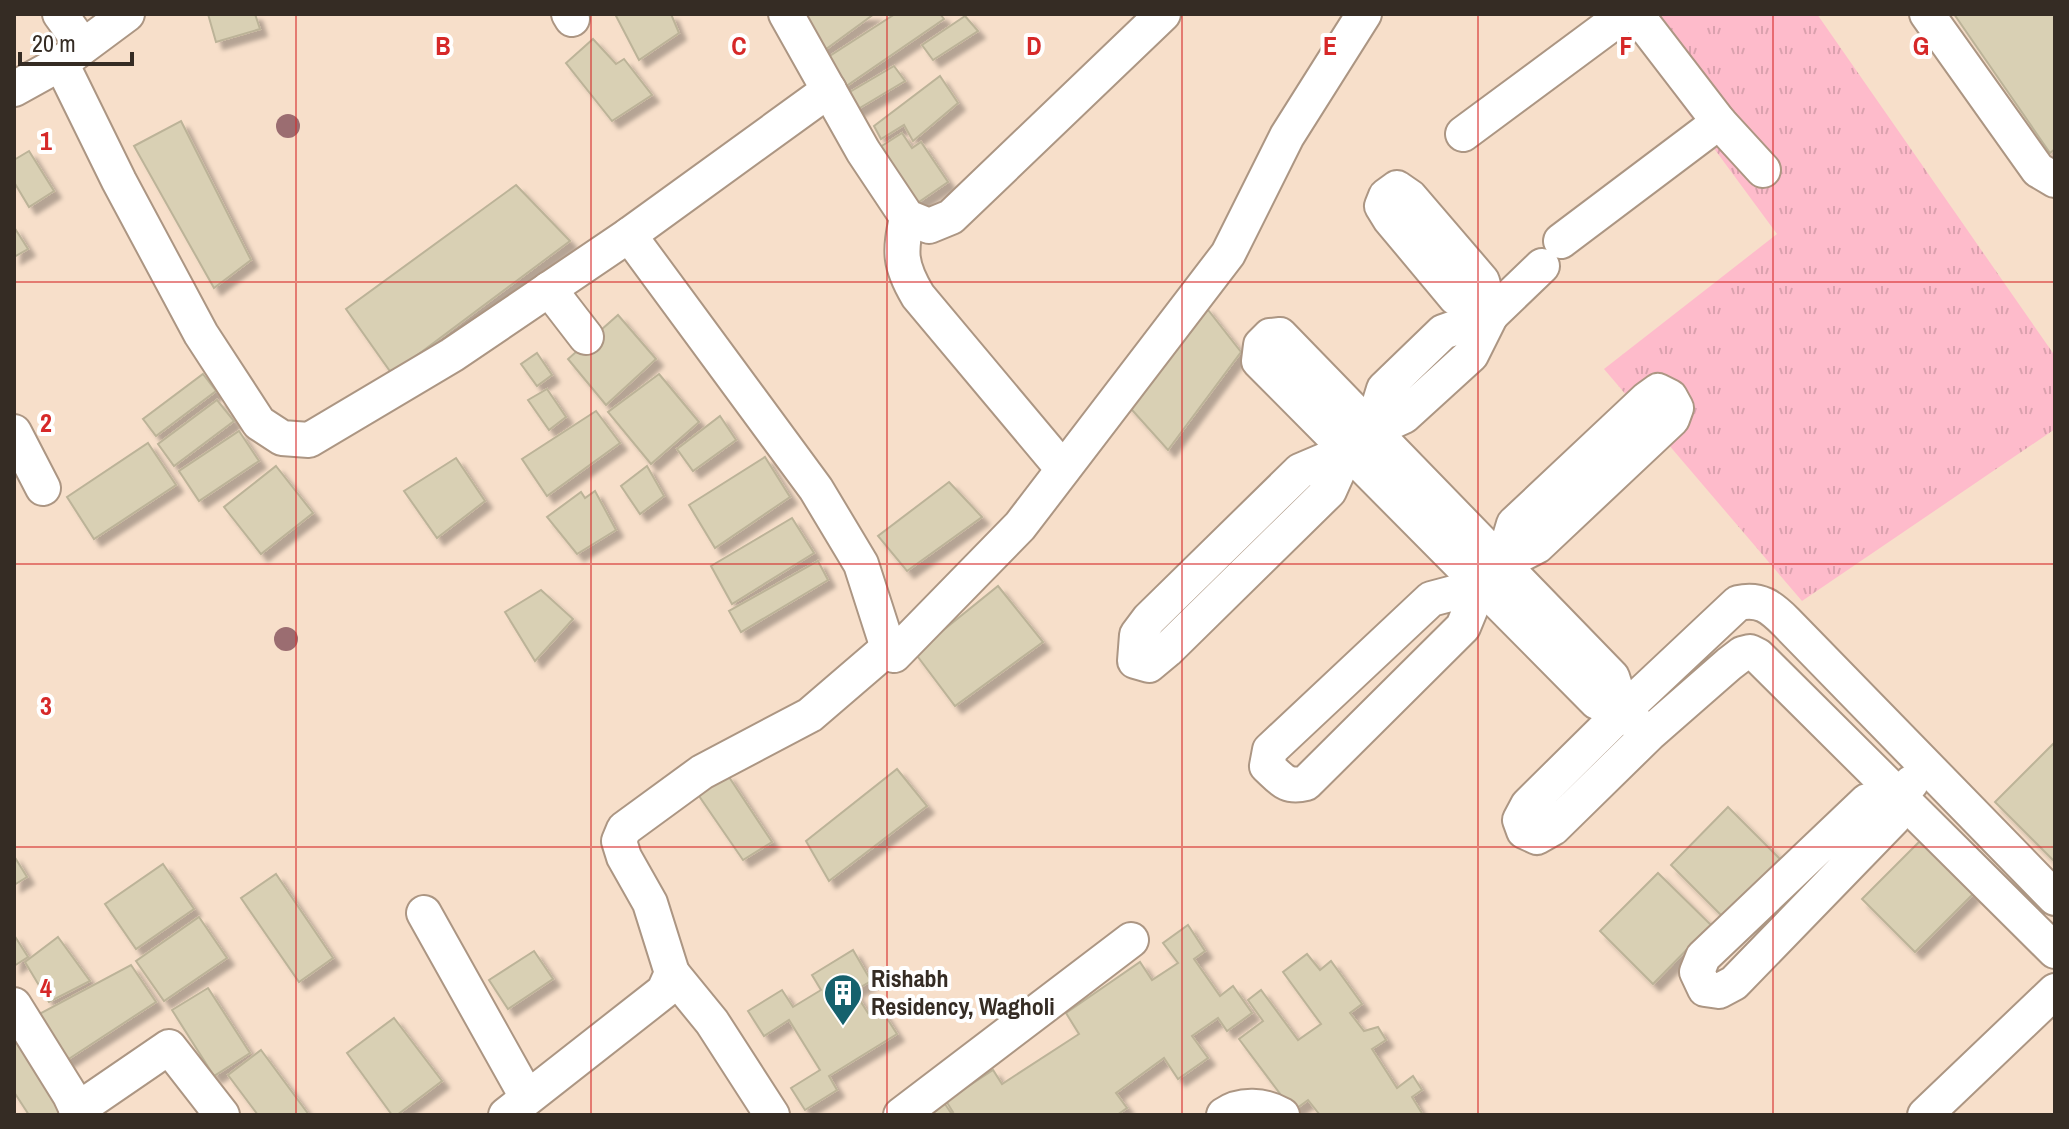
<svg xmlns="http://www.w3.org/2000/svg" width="2069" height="1129" viewBox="0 0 2069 1129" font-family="'Archivo Narrow',sans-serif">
<defs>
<pattern id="grass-tufts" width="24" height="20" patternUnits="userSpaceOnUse" patternTransform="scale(2)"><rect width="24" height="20" fill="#febbcb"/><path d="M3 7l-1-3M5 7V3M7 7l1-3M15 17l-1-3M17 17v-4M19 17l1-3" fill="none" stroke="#daa1ae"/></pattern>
<filter id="shadow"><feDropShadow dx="7" dy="7" stdDeviation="2" flood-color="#0004"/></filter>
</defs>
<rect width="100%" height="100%" fill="#f7dfca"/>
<polygon fill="url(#grass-tufts)" points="1615,14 1817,14 2055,356 2055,429 1802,601 1604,369 1777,234"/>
<g fill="#d9d0b4" stroke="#bcb398" stroke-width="2" filter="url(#shadow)">
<polygon points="208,14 255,14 260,29 216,42"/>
<polygon points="615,14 671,14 679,33 639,60"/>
<polygon points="794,14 874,14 818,55"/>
<polygon points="895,14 940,14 944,19 842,89 822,61"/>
<polygon points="1954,14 2055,14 2055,149 2050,153"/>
<polygon points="965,16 978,31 933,60 922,45"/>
<polygon points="593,39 616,64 624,59 652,95 612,121 566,63"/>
<polygon points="894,66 905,81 853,112 843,96"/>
<polygon points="940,76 958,103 913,141 904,125 881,139 874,126"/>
<polygon points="181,121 251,260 214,288 134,146"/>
<polygon points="902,133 912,148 921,142 948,182 913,206 877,149"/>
<polygon points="29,151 54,191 29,207 14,182 14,160"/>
<polygon points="516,185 570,241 392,374 346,309"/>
<polygon points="14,227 28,249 14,257"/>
<polygon points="1205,306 1241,352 1168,450 1124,401"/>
<polygon points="618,315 656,359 606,405 568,359"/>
<polygon points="537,353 552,375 537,386 521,364"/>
<polygon points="203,374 216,391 156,436 143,419"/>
<polygon points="659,374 699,422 651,464 608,412"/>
<polygon points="547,389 566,417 549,430 528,400"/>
<polygon points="217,400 234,421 174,466 158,444"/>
<polygon points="596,411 620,443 547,496 522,459"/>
<polygon points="720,416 736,440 693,471 677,449"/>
<polygon points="239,431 259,461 199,501 179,471"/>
<polygon points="148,443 176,485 94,539 67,497"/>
<polygon points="765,457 790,497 715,548 689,505"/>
<polygon points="456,458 485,501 437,538 404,491"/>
<polygon points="276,466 313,513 261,554 224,507"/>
<polygon points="647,466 664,496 640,514 621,486"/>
<polygon points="949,482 982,517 907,571 878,536"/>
<polygon points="595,491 616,530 577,554 547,517 581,492 585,498"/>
<polygon points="792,518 814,553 732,604 711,566"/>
<polygon points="818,561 828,580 741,632 729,611"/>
<polygon points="998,586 1043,642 955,706 915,653"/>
<polygon points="541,590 573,619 535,661 505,612"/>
<polygon points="2055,742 2055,862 1995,802"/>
<polygon points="897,769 927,806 829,881 806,841"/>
<polygon points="727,774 772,842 743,860 697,793"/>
<polygon points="1728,807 1781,860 1724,918 1671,865"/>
<polygon points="1920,841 1973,894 1915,952 1862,899"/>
<polygon points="14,856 27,877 14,885"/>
<polygon points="163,864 194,909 136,949 105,904"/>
<polygon points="1658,873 1711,925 1653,984 1600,931"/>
<polygon points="276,874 333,958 299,982 241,898"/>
<polygon points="199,917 227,958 164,1001 136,961"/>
<polygon points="1188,925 1205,951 1194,959 1220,996 1233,986 1252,1013 1227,1031 1218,1018 1192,1036 1208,1058 1178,1079 1164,1058 1116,1093 1127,1108 1117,1115 920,1115 943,1101 951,1113 953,1112 946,1101 993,1070 1002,1084 1079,1034 1066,1013 1140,962 1152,980 1178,963 1163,943"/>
<polygon points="14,935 28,957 14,966"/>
<polygon points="58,937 90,981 49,1002 25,962"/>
<polygon points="853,950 871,981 854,991 868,1013 879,1006 897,1034 829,1076 837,1090 805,1110 791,1088 820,1070 789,1020 764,1036 748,1011 782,990 793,1007 821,990 812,975"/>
<polygon points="534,951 553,979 508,1009 489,980"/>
<polygon points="1307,954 1320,970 1331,961 1362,1004 1350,1013 1364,1031 1378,1027 1386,1040 1372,1049 1397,1088 1413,1076 1422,1090 1412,1097 1423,1115 1320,1115 1308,1100 1293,1111 1239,1039 1263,1021 1248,1000 1261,990 1298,1040 1321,1024 1283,972"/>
<polygon points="131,965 156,1002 61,1064 30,1019"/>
<polygon points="208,988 250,1053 214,1076 172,1010"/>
<polygon points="394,1018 442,1081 397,1115 392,1115 347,1053"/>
<polygon points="14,1031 69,1115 29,1115 14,1092"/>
<polygon points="261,1050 309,1115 258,1115 228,1075"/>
</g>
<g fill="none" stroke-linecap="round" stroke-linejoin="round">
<g stroke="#ac9683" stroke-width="38">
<g id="street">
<polyline points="60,14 83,46"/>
<polyline points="569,14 572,19"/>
<polyline points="786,14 863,151 907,217 929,226 951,217 1163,14"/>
<polyline points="1636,14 1719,122 1763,170"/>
<polyline points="1927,14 2038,170 2055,180"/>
<polyline points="61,63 119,181 201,334 259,423 282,438 309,440 452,355 629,235 829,90"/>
<polyline points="14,89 61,63 127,14"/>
<polyline points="1463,134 1625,14"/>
<polygon points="1397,188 1410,197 1482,281 1491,315 1456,298 1390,219 1382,206 1386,196"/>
<path d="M 907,217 C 900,252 899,264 918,296 L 1063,469"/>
<polyline points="629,235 816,489 861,564 888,648 894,655 1020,526 1228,254 1287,136 1364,14"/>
<polyline points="1561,241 1719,122"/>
<polyline points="549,289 586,337"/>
<polyline points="1491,315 1542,266"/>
<polyline points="14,432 43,488"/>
<polyline points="1347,451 1329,491 1167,650 1149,665 1135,661 1137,635 1149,619 1300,471 1347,451 1371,431 1404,416 1471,355 1491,315 1443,332 1384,389 1371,431"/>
<path d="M 1480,586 L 1431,599 L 1270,750 L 1267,766 C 1282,780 1286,788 1306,783 L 1463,627 L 1480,586 L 1502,564 L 1537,546 L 1672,419 L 1676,408 L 1670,397 L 1658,391 L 1647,399 L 1514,524 L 1502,564"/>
<polyline points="1623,711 1612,677 1280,335 1270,336 1261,345 1259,361 1597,702 1623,711 1638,725"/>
<polyline points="1899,796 1867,801 1703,957 1697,972 1705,989 1719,991 1734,983 1894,818 1899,796 1911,783"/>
<path d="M 2055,898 L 1786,622 C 1771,607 1760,598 1738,603 L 1623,711 L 1528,805 L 1520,820 L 1524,831 L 1537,837 L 1553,828 L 1649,734 L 1729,664 L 1742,654 L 1750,652 L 1758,656 L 2055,951"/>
<polyline points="424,913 527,1097"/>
<polyline points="672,973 712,1022 772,1115"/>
<polyline points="14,1005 70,1095 77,1110 76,1115"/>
<polyline points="77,1110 169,1047 222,1115"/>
<polyline points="506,1115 664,991 672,973 650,903 624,857 619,841 624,829 702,772 810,715 888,648"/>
<polyline points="901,1115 1131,940"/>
<path d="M 1224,1115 C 1241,1103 1264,1105 1282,1115"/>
<polyline points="1925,1115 2055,991"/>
</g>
</g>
<use href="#street" stroke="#fff" stroke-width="34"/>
</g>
<g fill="#9b6d71">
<circle cx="288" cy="126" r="12"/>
<circle cx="286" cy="639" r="12"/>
</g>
<path fill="none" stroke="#d62828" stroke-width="2" stroke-opacity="0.55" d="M 296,14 L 296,1115M 591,14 L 591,1115M 887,14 L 887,1115M 1182,14 L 1182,1115M 1478,14 L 1478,1115M 1773,14 L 1773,1115M 14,282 L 2055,282M 14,564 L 2055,564M 14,847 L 2055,847"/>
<defs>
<g id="building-pin" transform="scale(2)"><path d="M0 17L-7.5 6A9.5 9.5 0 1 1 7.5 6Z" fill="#15616d" stroke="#fff"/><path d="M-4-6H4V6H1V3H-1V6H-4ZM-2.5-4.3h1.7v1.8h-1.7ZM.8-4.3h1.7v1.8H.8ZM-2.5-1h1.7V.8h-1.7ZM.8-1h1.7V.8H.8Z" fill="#fff"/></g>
</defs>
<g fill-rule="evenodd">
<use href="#building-pin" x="843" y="993"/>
</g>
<g text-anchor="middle" stroke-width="8" stroke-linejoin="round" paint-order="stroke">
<g font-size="24" font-weight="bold" fill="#352c24" stroke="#fff" text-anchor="start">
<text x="871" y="987">Rishabh<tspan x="871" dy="28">Residency, Wagholi</tspan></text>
</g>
</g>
<g font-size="26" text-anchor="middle" font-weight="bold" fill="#d62828" stroke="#fff" stroke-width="8" stroke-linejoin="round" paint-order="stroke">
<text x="443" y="55">B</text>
<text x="739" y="55">C</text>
<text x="1034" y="55">D</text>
<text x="1330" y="55">E</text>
<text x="1626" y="55">F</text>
<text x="1921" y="55">G</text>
<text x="46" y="150">1</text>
<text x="46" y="432">2</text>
<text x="46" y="715">3</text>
<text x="46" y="997">4</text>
</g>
<rect width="2069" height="1129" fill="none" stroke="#352c24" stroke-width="32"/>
<path d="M20 52v12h112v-12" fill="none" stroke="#352c24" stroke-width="4"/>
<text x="32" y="52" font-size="24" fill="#352c24" stroke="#ffffff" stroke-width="6" paint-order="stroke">20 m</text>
</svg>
